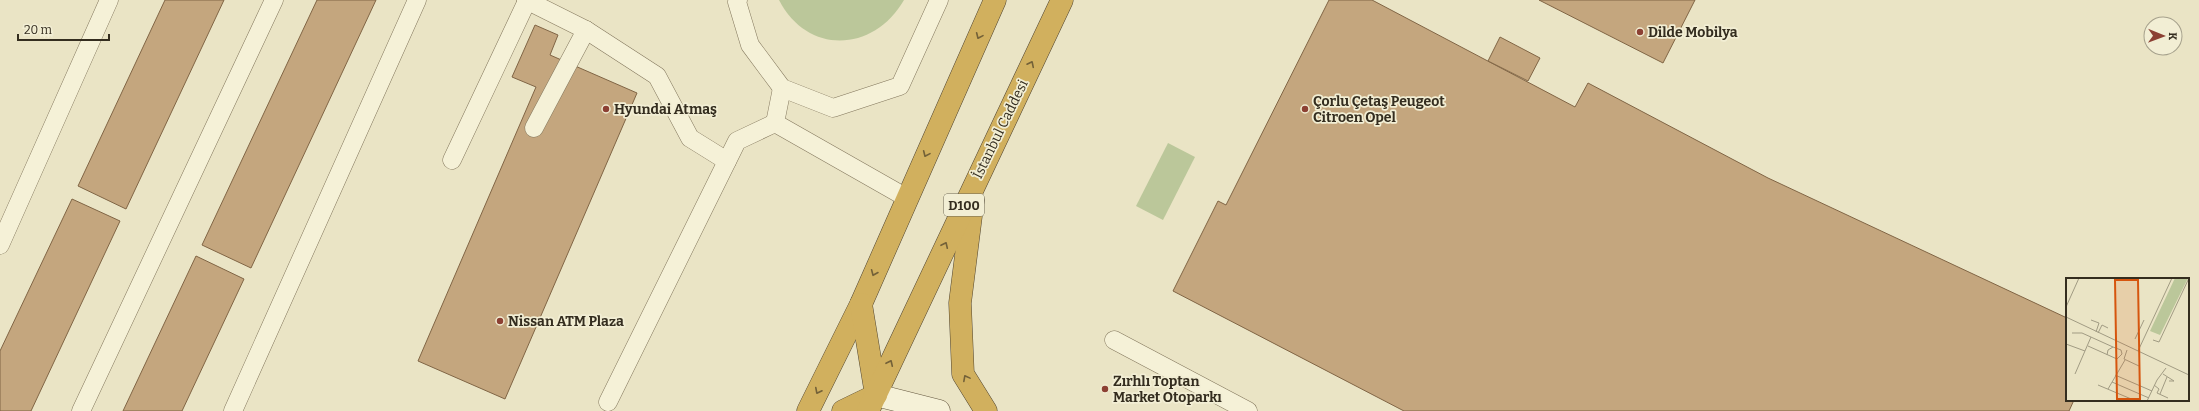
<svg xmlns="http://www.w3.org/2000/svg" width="2199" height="411" viewBox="0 0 2199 411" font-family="Bitter,serif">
<rect width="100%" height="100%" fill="#eae4c5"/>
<g fill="#bbc79a">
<path d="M 779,0 L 904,0 C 874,52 808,56 779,0 Z"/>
<polygon points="1168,143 1195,157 1163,220 1136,206"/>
</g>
<g fill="#c4a67e" stroke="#806545">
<polygon points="165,0 224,0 126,209 78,186"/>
<polygon points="317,0 376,0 251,268 202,245"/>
<polygon points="1329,0 1372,0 1575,107 1588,83 1768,178 2067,318 2067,400 2074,400 2069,411 1404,411 1173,291 1218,201 1226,205"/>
<polygon points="1539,0 1695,0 1663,63"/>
<polygon points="535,25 558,35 550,55 637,93 505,399 418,361 536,87 512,77"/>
<polygon points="1500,37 1540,58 1528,81 1488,61"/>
<polygon points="72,199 120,221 31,411 0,411 0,351"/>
<polygon points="196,256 244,279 182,411 123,411"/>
</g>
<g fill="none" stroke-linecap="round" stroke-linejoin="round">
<g stroke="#83775d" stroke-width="19">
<g id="lane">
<polyline points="526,0 586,30 657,76 690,138 727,161"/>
<polyline points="738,0 737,2 750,45 782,88 833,108 900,86 939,0"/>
<polyline points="775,123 782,88"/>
<polyline points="534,128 586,30"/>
<polyline points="452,160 527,1"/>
<polyline points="0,245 109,0"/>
<polyline points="1114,340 1248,411"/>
<polyline points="608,402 737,141 775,123 907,198"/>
<polyline points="81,411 274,0"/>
<polyline points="233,411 417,0"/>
</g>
</g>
<g stroke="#655840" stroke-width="23">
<polyline id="secondary" points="876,395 939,411"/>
</g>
<g stroke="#514531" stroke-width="23">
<g id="highway">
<polyline points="973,200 960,303 963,374 986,411"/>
<polyline points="808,411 861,304 995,0"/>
<polyline points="843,411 876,395 861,304"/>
<polyline points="868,411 1062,0"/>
</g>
</g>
<use href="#lane" stroke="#f5f1d7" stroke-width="18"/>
<use href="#secondary" stroke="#f5f1d7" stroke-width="22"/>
<use href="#highway" stroke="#d1b05e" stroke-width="22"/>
</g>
<defs><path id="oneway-chevron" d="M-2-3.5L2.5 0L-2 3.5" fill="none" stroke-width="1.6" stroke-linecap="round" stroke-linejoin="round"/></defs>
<g stroke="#736138">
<use href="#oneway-chevron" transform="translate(979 36) rotate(114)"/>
<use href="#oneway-chevron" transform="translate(1031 64) rotate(-64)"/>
<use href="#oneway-chevron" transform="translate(926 154) rotate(114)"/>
<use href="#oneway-chevron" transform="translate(945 245) rotate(-65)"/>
<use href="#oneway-chevron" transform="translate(874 273) rotate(113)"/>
<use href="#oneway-chevron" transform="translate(890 363) rotate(-65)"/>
<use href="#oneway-chevron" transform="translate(966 378) rotate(-118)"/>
<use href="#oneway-chevron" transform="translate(818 391) rotate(117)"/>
</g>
<g fill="#8c4033" stroke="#f2eed4" stroke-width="1.5">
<circle cx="1640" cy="32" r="4"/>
<circle cx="606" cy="109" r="4"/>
<circle cx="1305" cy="109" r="4"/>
<circle cx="500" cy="321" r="4"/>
<circle cx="1105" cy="389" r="4"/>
</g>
<g text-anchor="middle" stroke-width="3.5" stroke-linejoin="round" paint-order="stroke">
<rect fill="#f2eed4" stroke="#6d6755" stroke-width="1" x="944" y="194" width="40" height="22" rx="3"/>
<g font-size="13" font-weight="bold" fill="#342d1f">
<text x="964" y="210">D100</text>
</g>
<g font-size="14" font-weight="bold" fill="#342d1f" stroke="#f2eed4" text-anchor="start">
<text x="1648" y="37">Dilde Mobilya</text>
<text x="1313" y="106">Çorlu Çetaş Peugeot<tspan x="1313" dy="16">Citroen Opel</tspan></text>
<text x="614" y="114">Hyundai Atmaş</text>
<text x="508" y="326">Nissan ATM Plaza</text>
<text x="1113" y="386">Zırhlı Toptan<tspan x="1113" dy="16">Market Otoparkı</tspan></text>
</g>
<g font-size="14" fill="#342d1f" stroke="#f2eed4">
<text transform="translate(1000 129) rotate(-64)" y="5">İstanbul Caddesi</text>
</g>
</g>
<g transform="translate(2066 278)">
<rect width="123" height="123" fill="#eae4c5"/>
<path d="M 109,0 L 122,0 L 94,57 L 84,53 Z" fill="#bbc79a"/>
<path fill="none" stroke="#a19b83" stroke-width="1" d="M 0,29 L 13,0M 0,39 L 123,97M 25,42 L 33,45 L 30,54M 6,55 L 16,55 L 47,69M 32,55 L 36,47 L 42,50M 69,61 L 78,42M 87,62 L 93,64 L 123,0M 0,66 L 19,73M 22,68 L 51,81 L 56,76 L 55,72 L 47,69 L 42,72 L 41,77M 61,72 L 58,81 L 73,88M 72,73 L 106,0M 9,96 L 25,59M 97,96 L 108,103 L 103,103M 49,97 L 86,113M 46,104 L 83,120M 32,107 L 70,123M 88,107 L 93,111 L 91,115 L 102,120M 42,111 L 59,82M 94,116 L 101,99M 81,123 L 91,102 L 100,90"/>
<path fill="#d6550e" fill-opacity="0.15" stroke="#d6550e" stroke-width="2" d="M 49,2 L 72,2 L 74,121 L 51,121 Z"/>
<rect width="123" height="123" fill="none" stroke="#342d1f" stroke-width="2"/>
</g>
<g transform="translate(2163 36) rotate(91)"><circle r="19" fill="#f2eed4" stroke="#a6a18c"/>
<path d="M0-3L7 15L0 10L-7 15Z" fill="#8c4033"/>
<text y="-6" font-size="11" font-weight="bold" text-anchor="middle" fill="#342d1f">K</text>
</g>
<path d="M18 34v6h91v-6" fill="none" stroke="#342d1f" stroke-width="2"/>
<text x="24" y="34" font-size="12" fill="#342d1f" stroke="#f2eed4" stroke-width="3" paint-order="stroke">20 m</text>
</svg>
